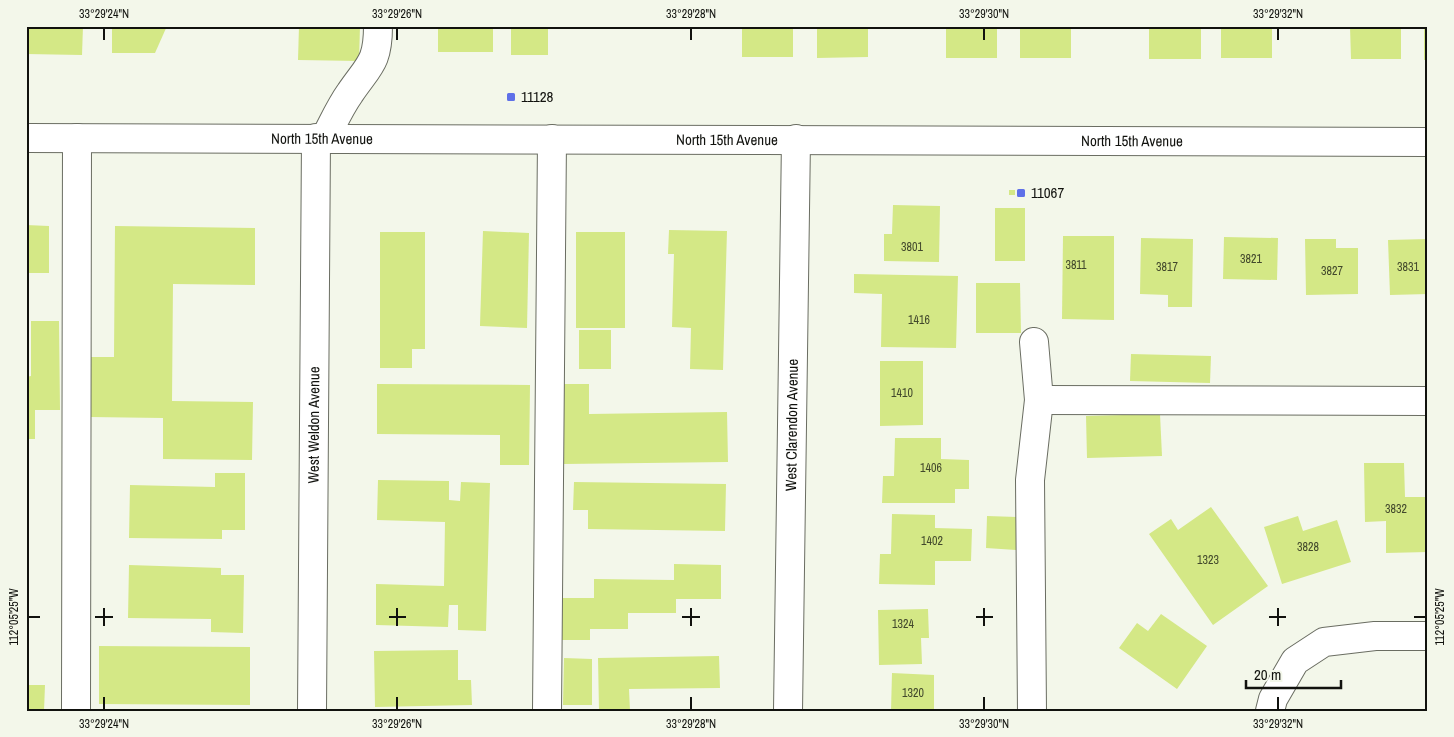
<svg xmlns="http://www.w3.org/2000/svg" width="1454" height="737" viewBox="0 0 1454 737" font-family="'Archivo Narrow',sans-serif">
<rect width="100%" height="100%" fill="#f3f7ea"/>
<g fill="#d4e886">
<polygon points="26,26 83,26 82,55 26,54"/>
<polygon points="112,26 167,26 155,53 112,53"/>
<polygon points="299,26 360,26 359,61 298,60"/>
<rect x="438" y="26" width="55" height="26"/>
<rect x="511" y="26" width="37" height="29"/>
<rect x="742" y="26" width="51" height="31"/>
<polygon points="817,26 868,26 868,57 817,58"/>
<rect x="946" y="26" width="51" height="32"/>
<rect x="1020" y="26" width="51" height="32"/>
<rect x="1149" y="26" width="52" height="33"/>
<rect x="1221" y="26" width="51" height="32"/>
<polygon points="1350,26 1401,26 1401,59 1351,59"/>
<rect x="1424" y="26" width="4" height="34"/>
<rect x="1009" y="190" width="16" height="5"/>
<polygon points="893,205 940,206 939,262 884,261 884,234 892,234"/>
<rect x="995" y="208" width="30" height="53"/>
<polygon points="26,225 49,226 49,273 26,273"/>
<polygon points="115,226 255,228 255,285 173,284 172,401 253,402 252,460 163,459 163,418 90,417 91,357 114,357"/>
<polygon points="669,230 727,231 723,370 690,369 691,328 672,327 674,254 668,254"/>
<polygon points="483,231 529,233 527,328 480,326"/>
<polygon points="380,232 425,232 425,349 412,349 412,368 380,368"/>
<rect x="576" y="232" width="49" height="96"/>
<polygon points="1063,236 1114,236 1114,320 1062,319"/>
<polygon points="1224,237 1278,238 1277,280 1223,279"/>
<polygon points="1141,238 1193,239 1192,307 1168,307 1168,295 1140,294"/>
<polygon points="1305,239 1336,239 1336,248 1358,248 1358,294 1306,295"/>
<polygon points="1428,239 1428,294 1390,295 1388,240"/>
<polygon points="854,274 958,276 956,348 881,347 882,294 854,293"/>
<polygon points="976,283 1020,283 1021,333 976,333"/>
<polygon points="31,321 59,321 60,410 35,410 35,439 26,439 26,377 31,376"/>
<rect x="579" y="330" width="32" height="39"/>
<polygon points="1131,354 1211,356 1210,383 1130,381"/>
<polygon points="880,361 923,361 923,425 880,426"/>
<polygon points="377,384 530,385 529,465 500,465 500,435 377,434"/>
<polygon points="562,384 589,384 589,414 727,412 728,462 564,464"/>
<polygon points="1160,414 1162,456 1087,458 1086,416"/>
<polygon points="895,438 941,438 941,459 969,460 969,489 955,489 955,503 882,503 883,476 894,476"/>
<polygon points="1364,463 1404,463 1405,497 1428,497 1428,552 1386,553 1386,521 1365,522"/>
<polygon points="215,473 245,473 245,530 222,530 222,539 129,538 130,485 215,487"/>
<polygon points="378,480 449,481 449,500 460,501 461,482 490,483 486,631 458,630 458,605 449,605 448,627 376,625 376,584 444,586 445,522 377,520"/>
<polygon points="574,482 726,484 725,531 588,529 588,510 573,510"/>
<polygon points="1211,507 1268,586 1213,625 1149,534 1171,519 1178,530"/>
<polygon points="892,514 935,515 935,528 972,529 971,561 935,561 935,585 879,584 880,554 891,554"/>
<polygon points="987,516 1017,517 1016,550 986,548"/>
<polygon points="1298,516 1303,531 1337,520 1351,562 1282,584 1264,527"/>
<polygon points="674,564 721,565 721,599 676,599 676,613 628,613 628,629 590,629 590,640 562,640 562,598 594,598 594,579 674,580"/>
<polygon points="129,565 221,568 221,575 244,575 243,633 211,632 211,619 128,618"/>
<polygon points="928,609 929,638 921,638 922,664 879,665 878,610"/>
<polygon points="1161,614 1207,646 1177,689 1119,648 1137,623 1148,631"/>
<polygon points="99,646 250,647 250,705 99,704"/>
<polygon points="458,650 458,680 471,680 472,705 375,707 374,651"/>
<polygon points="719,656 720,688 629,689 630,711 599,711 598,658"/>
<polygon points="564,658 592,659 592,705 563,705"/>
<polygon points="892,673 934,675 934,711 891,711"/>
<polygon points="26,685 45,685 44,711 26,711"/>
</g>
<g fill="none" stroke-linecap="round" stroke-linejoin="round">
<g stroke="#6a6d62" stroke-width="30">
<g id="minor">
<path id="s1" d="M 26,138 L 1428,142"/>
<path d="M 325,138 C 333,123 340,107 350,93 C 369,65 378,63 378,26"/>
<polyline points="1039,400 1428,401"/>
<polyline points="76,711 77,138"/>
<path id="s2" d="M 312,711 L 316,138"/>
<polyline points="547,711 552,139"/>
<path id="s3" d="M 788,711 L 796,139"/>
<polyline points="1032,711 1030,480 1039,400 1034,342"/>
<polyline points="1270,711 1273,699 1295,661 1324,642 1375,636 1428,636"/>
</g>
</g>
<use href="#minor" stroke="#fff" stroke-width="28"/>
</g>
<path fill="none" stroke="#11120e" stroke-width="2" d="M 104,28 L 104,40M 397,28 L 397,40M 691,28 L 691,40M 984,28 L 984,40M 1278,28 L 1278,40M 104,608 L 104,626M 397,608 L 397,626M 691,608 L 691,626M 984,608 L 984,626M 1278,608 L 1278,626M 28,617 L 40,617M 95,617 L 113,617M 389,617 L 406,617M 682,617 L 700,617M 976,617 L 993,617M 1269,617 L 1286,617M 1414,617 L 1426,617M 104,697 L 104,710M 397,697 L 397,710M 691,697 L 691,710M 984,697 L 984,710M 1278,697 L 1278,710"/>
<g fill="#5e70e8" stroke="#f3f7ea" stroke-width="2">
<rect x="506" y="92" width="10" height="10" rx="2.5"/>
<rect x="1016" y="188" width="10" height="10" rx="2.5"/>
</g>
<g text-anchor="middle" stroke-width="4.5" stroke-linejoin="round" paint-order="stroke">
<g font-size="12" fill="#42482c">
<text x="912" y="251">3801</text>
<text x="1251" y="263">3821</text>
<text x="1076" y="269">3811</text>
<text x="1167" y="271">3817</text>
<text x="1408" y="271">3831</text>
<text x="1332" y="275">3827</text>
<text x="919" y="324">1416</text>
<text x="902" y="397">1410</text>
<text x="931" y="472">1406</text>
<text x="1396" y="513">3832</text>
<text x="932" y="545">1402</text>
<text x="1308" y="551">3828</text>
<text x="1208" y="564">1323</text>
<text x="903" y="628">1324</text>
<text x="913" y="697">1320</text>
</g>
<g font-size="15" fill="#11120e" stroke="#f3f7ea" text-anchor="start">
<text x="521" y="102">11128</text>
<text x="1031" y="198">11067</text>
</g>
<g font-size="15" fill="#11120e" stroke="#f3f7ea">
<text dy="5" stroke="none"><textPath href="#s1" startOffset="296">North 15th Avenue</textPath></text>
<text dy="5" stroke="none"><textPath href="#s1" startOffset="701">North 15th Avenue</textPath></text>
<text dy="5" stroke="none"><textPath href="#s1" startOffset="1106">North 15th Avenue</textPath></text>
<text dy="5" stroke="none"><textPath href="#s2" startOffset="286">West Weldon Avenue</textPath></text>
<text dy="5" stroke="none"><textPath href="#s3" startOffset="286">West Clarendon Avenue</textPath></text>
</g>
</g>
<rect width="1454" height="737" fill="none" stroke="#f3f7ea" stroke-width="55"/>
<path d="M1246 680v8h95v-8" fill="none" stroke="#11120e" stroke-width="2.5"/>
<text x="1254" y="680" font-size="15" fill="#11120e" stroke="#f3f7ea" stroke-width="4" paint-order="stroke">20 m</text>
<rect x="28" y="28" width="1398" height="682" fill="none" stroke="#11120e" stroke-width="2"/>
<g font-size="12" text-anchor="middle" fill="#11120e">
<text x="104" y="18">33°29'24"N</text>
<text x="397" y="18">33°29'26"N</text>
<text x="691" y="18">33°29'28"N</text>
<text x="984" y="18">33°29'30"N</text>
<text x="1278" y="18">33°29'32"N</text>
<text transform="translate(1440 617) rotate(-90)" y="4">112°05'25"W</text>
<text transform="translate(14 617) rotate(-90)" y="4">112°05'25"W</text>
<text x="104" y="728">33°29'24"N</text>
<text x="397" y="728">33°29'26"N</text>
<text x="691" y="728">33°29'28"N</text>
<text x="984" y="728">33°29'30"N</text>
<text x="1278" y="728">33°29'32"N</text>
</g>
</svg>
